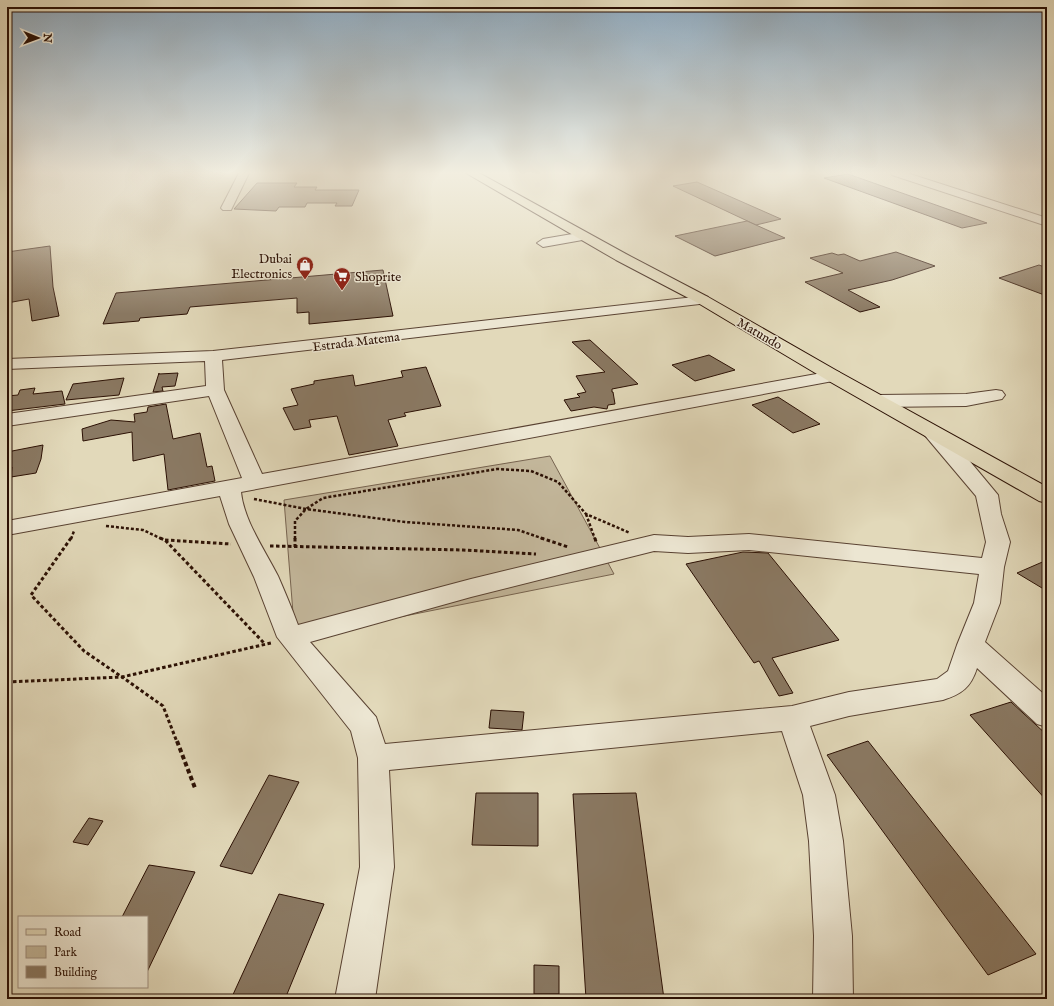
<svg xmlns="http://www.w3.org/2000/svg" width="1054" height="1006" viewBox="0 0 1054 1006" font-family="'IM FELL English',serif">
<rect width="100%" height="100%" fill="#e2d9ba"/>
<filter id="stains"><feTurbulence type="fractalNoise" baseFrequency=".005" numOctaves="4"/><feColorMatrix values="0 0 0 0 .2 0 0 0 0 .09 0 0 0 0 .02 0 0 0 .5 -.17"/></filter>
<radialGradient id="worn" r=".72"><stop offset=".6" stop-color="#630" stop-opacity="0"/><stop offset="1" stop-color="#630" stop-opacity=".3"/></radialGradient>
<polygon fill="#c3b79b" stroke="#776450" points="550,456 614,574 295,638 284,500"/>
<g fill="#8a7963" stroke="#2b1004">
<polygon points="848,174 987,223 962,228 824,178"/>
<polygon points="697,182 781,219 756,225 673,186"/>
<polygon points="257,183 297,183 294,187 317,187 315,190 359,190 352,206 335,206 337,203 307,203 305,207 279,207 276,211 234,209"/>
<polygon points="747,221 785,238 715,256 675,236"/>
<polygon points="50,246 53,287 59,316 32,321 29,299 7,303 7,252"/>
<polygon points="896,252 935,266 892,280 848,290 880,307 860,312 805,282 843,273 810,258 832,253 838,255 844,254 860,261"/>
<polygon points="1039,265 1047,268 1047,296 999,278"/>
<polygon points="383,270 393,316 309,324 309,312 297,313 297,298 190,307 187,314 140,318 139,321 103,324 116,293"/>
<polygon points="590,340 638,384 612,389 612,392 613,392 615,404 608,405 607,409 594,407 571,411 564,400 580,397 577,394 586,392 576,376 605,372 572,342"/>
<polygon points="709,355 735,370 695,381 672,365"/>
<polygon points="426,367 441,406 404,413 406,416 388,420 398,446 349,455 337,416 309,420 311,427 294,430 283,408 298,405 291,389 314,384 314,381 353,375 355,386 403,377 401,371"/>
<polygon points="159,373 159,374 178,373 175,386 162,387 163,391 153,392"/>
<polygon points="124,378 119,395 66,400 73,384"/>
<polygon points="35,388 33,394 62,391 65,404 7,411 7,396 18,395 20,390"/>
<polygon points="778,397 820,424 793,433 752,405"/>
<polygon points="166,404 173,439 200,433 207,467 212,466 215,481 168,490 164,454 133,461 132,432 83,441 82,429 111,420 135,422 134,414 147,412 148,407"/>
<polygon points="43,445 41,459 36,473 11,477 12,467 7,469 7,452"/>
<polygon points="743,552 768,553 839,640 772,658 793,693 779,696 759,661 754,663 686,564"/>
<polygon points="1047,560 1047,591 1017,573"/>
<polygon points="1011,702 1047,735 1047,801 970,715"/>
<polygon points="491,710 524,712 522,730 489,728"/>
<polygon points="868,741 1036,954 988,975 827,755"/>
<polygon points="269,775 299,782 252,874 220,866"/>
<polygon points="476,793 538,793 538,846 472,845"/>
<polygon points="636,793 664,999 586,999 573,794"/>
<polygon points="89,818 103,821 88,845 73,842"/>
<polygon points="149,865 195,872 147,972 147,917 122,917"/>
<polygon points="279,894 324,904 285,999 231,999"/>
<polygon points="534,965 559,966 559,994 534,994"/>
</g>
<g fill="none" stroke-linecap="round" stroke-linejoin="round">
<g stroke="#594232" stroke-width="2">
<g id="minor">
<polygon points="239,173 249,173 231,210 223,210 221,208"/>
<polygon points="891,173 907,173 1047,218 1047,226 892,175"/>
<polygon points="584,232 590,236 588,239 543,247 537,243 543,239"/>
<path d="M 703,296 L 708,297 L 710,300 L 708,303 L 222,360 L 224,390 L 262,474 L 833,371 L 839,372 L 842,376 L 839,380 L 833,381 L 241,492 C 244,521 265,550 278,576 C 285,592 292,609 298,625 L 471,579 L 654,535 L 688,537 L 749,534 L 982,558 L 986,542 L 976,496 L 922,432 L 925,428 L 932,426 L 939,428 L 963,453 L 998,495 L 1001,514 L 1010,542 L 1004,567 L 1000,603 L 985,642 L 1047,697 L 1047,727 L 1037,724 L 977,668 C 971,687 962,694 943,700 L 849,716 L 810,726 L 835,795 L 843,841 L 852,936 L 853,999 L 813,999 L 814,936 L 809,841 L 803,795 L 782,731 L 389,770 L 394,867 L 375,999 L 335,999 L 360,867 L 358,758 L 351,731 L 277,637 L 254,577 L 229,524 L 220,496 L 7,535 L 7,521 L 242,478 L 209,396 L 7,426 L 7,414 L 206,386 L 205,361 L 7,369 L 7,359 L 213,351 ZM 749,550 L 979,574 L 974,603 L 957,645 L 948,671 L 937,679 L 849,692 L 792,706 L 385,744 L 376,717 L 310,642 L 471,597 L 654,551 L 688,553 Z"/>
<polygon points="996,390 1002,391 1005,395 1002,399 966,406 878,407 871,405 869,401 871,397 878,395 966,394"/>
</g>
</g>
<g stroke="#2b1004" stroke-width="2">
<polygon id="major" points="466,173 479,173 626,254 708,297 839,372 1047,487 1047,503 1039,501 827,380 698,303 616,260"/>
</g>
<g stroke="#2b1004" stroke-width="2.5" stroke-dasharray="3 2" stroke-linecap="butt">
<polyline points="254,499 306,509 405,522 518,530 544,539"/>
<polyline points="586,514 595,539"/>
<polyline points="106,526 143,530 162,539"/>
<polyline points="71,539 74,531"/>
<polyline points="295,539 295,521 306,509 323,498 497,469 531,471 558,482 586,514 630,533"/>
</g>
<g stroke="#2b1004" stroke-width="3" stroke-dasharray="3.5 2.5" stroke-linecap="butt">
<polyline points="71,538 31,595 84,651 122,677 271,643"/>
<polyline points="160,538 165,540 265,644"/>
<polyline points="295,538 295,547"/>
<polyline points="541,538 568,547"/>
<polyline points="595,538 596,542"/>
<polyline points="165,540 231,544"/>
<polyline points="270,546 463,550 536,554"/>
<polyline points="7,682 122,677 163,706 177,742"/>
</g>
<polyline stroke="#2b1004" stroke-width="4" stroke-dasharray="4.5 3" stroke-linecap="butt" points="177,741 195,788"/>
<use href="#minor" fill="#ece6d2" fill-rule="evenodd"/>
<use href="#major" fill="#e2d9ba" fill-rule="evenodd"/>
</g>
<linearGradient id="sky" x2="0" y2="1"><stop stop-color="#8da8bd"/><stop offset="0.55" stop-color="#f2eee0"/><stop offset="1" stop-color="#f2eee0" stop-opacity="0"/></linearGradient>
<rect width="1054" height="314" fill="url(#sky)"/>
<defs>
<g id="shop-pin" transform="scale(0.9)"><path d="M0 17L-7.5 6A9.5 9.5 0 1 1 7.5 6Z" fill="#8f2418" stroke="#ece6d2"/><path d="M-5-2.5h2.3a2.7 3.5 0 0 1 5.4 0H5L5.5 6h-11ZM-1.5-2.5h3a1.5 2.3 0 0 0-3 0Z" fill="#fff"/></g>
<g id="supermarket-pin" transform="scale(0.9)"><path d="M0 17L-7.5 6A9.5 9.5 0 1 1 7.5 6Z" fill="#8f2418" stroke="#ece6d2"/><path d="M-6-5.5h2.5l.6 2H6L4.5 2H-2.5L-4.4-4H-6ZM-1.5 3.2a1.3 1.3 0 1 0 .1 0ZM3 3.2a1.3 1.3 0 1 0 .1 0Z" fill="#fff"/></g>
</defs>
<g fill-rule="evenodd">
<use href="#shop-pin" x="305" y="265"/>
<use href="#supermarket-pin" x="342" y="276"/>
</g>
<g text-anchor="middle" stroke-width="3" stroke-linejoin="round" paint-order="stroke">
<g font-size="13" fill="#2b1004" stroke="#ece6d2" text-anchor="end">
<text x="292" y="263">Dubai<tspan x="292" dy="15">Electronics</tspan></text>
<text x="355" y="281" text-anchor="start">Shoprite</text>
</g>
<g font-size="13" fill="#2b1004" stroke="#ece6d2">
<text transform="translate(760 333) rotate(30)" y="5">Matundo</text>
<text transform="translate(356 341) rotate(-7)" y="5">Estrada Matema</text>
</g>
</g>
<rect width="1054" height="1006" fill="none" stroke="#e2d9ba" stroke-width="24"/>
<rect x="8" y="8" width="1038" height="990" fill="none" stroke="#2b1004" stroke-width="2"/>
<rect x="12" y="12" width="1030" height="982" fill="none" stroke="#2b1004"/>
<rect x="18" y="916" width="130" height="72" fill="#ece6d2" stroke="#9f9080"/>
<rect x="26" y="929" width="20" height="6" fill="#e2d9ba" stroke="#9f9080"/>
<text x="54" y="936" font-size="12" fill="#2b1004">Road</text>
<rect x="26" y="946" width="20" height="12" fill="#c3b79b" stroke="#9f9080"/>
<text x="54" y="956" font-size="12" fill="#2b1004">Park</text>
<rect x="26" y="966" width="20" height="12" fill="#8a7963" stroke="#9f9080"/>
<text x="54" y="976" font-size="12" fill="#2b1004">Building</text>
<g transform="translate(38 38) rotate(91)" stroke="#ece6d2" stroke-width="3" paint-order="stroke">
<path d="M0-3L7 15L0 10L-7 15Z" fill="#2b1004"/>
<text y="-6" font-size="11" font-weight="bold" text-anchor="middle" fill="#2b1004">N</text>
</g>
<rect width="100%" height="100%" filter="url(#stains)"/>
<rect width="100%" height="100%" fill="url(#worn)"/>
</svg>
